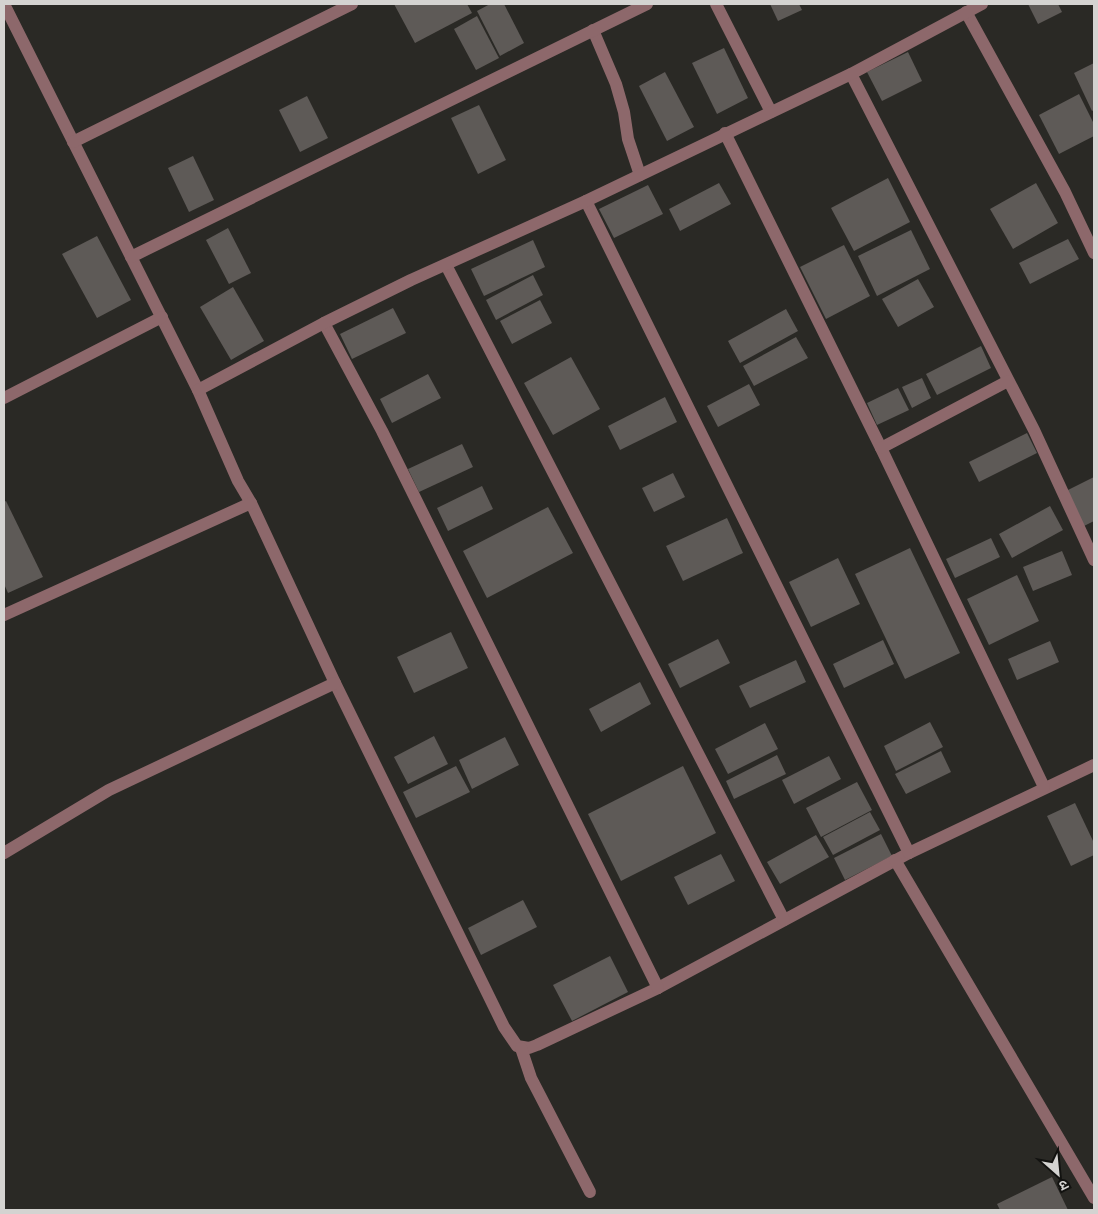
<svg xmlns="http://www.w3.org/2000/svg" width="1098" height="1214" viewBox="0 0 1098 1214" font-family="Arial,'Noto Sans Devanagari',sans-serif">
<rect width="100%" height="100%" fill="#2a2925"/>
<g fill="#5e5a57">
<polygon points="394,4 467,4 472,13 415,43"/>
<polygon points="490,4 504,4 524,43 500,56 477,11"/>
<polygon points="770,4 799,4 802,10 778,21"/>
<polygon points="1028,4 1058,4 1062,12 1038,24"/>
<polygon points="477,16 499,58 476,70 454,29"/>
<polygon points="724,48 748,98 717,114 692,63"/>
<polygon points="908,52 922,81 882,101 867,72"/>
<polygon points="1094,63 1094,110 1092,111 1074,73"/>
<polygon points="665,72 694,127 667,141 639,86"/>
<polygon points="1079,94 1094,124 1094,136 1059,154 1039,115"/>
<polygon points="307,96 328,138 300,152 279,110"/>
<polygon points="479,105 506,160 478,174 451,118"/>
<polygon points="193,156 214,200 189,212 168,168"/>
<polygon points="888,178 910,222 854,251 831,208"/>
<polygon points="719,183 731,204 680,231 669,209"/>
<polygon points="1036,183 1058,223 1013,249 990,209"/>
<polygon points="648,185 663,214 614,238 599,209"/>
<polygon points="228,228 251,273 229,284 206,240"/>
<polygon points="911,230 930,269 877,296 858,256"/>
<polygon points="97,236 131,300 97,318 62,254"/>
<polygon points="1068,239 1079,259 1030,284 1019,263"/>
<polygon points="533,240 545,267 484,296 471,269"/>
<polygon points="844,245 870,296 826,319 800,267"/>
<polygon points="533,275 543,295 496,320 486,300"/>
<polygon points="918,279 934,307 898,327 882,299"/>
<polygon points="233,287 264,341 231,360 200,307"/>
<polygon points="540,300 552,323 512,344 500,321"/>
<polygon points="393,308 406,333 352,359 340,334"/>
<polygon points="786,309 798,331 740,363 728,341"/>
<polygon points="796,337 808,358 754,386 743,366"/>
<polygon points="981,346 991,368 937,395 926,374"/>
<polygon points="571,357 600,409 553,435 524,383"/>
<polygon points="428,374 441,398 392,423 380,399"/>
<polygon points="922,378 931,398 912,408 902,387"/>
<polygon points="749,384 760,405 718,427 707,406"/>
<polygon points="898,388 909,410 877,425 867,403"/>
<polygon points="665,397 677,422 620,450 608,426"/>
<polygon points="1027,433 1037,453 979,482 969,462"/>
<polygon points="462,444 473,467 419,492 408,469"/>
<polygon points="673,473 685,497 654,512 642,488"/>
<polygon points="1094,477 1094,521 1084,526 1066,491"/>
<polygon points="482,486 493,509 448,531 437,508"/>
<polygon points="6,501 43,577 8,593 4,584 4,502"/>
<polygon points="1050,506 1063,530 1012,558 999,534"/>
<polygon points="548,507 573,553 487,598 463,551"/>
<polygon points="727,518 743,553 683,581 666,546"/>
<polygon points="991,538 1000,557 955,578 946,559"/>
<polygon points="910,548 960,653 905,679 855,574"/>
<polygon points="1062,551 1072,575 1033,591 1023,567"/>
<polygon points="838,558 860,604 811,627 789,582"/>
<polygon points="1017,575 1039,621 989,645 967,599"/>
<polygon points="451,632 468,668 414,693 397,657"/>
<polygon points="718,639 730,663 680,688 668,664"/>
<polygon points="883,640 894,664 844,688 833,664"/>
<polygon points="1050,641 1059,662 1017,680 1008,659"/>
<polygon points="796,660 806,682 750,708 739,686"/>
<polygon points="640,682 651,704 601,732 589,709"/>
<polygon points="930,722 943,747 896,771 884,746"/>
<polygon points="765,723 778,749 728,774 715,749"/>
<polygon points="434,736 448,764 408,784 394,757"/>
<polygon points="505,737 519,765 472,789 459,760"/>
<polygon points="941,751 951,772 906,794 895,774"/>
<polygon points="777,755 786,774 734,799 726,781"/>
<polygon points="829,756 841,779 794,804 782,780"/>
<polygon points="456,766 470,792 416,818 403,792"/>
<polygon points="683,766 716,833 621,881 588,814"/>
<polygon points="857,782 872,810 821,837 806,808"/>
<polygon points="1075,803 1094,843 1094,855 1071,866 1047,816"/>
<polygon points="870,812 880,830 833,855 823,837"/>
<polygon points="881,834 892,856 845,880 834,858"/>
<polygon points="816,835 829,857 780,884 767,862"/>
<polygon points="721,854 735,881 688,905 674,877"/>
<polygon points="523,900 537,927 481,955 468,928"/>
<polygon points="610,956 628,992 572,1021 553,985"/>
<polygon points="1052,1177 1068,1210 1000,1210 997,1204"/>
</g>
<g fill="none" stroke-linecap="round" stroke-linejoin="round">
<g stroke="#8d686b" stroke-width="12">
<polyline points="4,4 198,390 238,481 251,503 335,683 504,1027 517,1046 529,1048 537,1045 658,988 909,853 1094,765"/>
<polyline points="716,4 771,112"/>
<polyline points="966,12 1065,192 1094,253"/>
<polyline points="593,30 616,84 624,112 628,139 640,175"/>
<polyline points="851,74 1034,430 1094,560"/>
<polyline points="725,133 881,448 1044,787"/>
<polyline points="73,142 352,4"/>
<polyline points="586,201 909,853"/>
<polyline points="131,257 647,4"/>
<polyline points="446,265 784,920"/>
<polyline points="324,323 382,431 658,988"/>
<polyline points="198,390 324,323 411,280 586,201 851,74 982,4"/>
<polyline points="4,398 162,317"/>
<polyline points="881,448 1008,381"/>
<polyline points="4,615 251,503"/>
<polyline points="4,853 109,790 335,683"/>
<polyline points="895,860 1094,1198"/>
<polyline points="521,1048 531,1078 590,1192"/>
</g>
</g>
<rect width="1098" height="1214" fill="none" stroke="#d4d3d1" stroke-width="10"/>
<g transform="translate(1058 1174) rotate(153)" stroke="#121210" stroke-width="4" paint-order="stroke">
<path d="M0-4L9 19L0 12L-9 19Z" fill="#d4d3d1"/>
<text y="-8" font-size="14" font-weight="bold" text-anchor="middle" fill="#d4d3d1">उ</text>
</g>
</svg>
